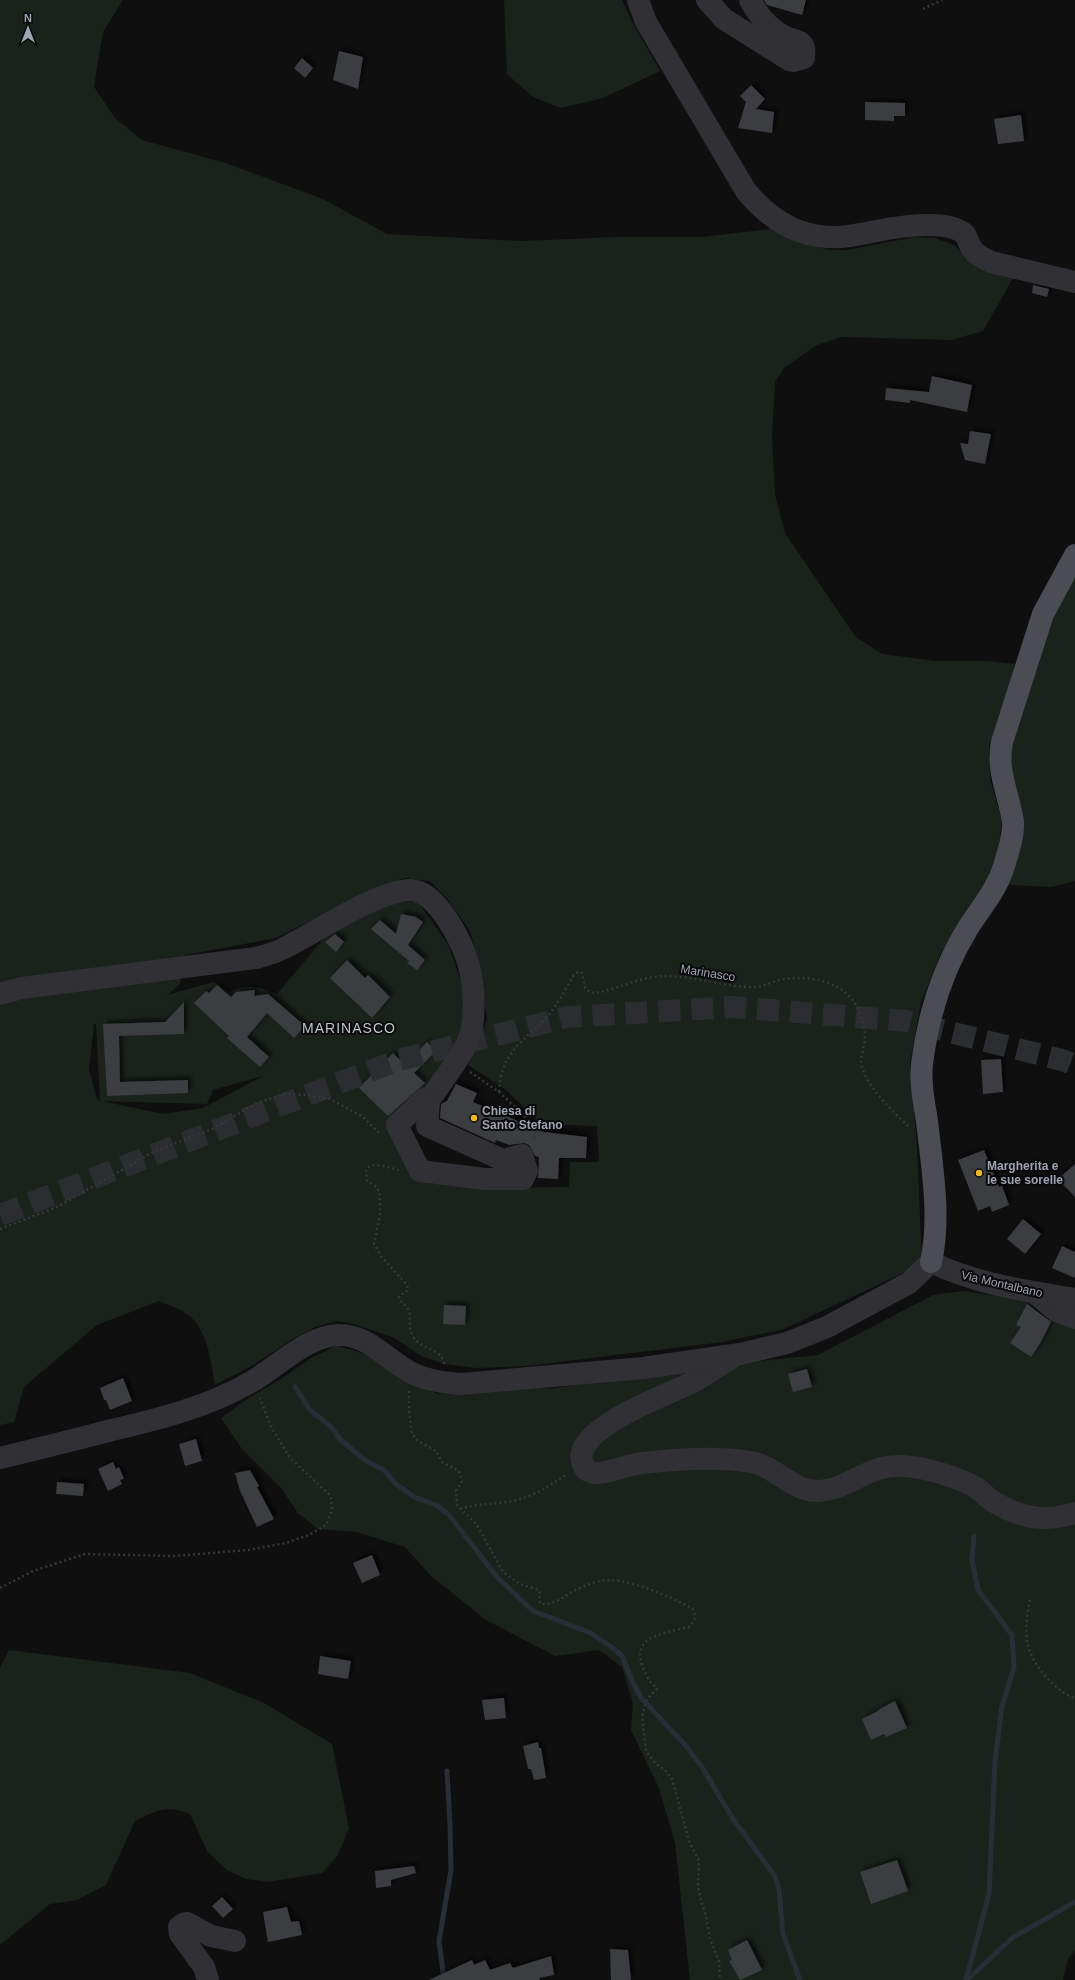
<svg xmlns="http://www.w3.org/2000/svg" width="1075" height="1980" viewBox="0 0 1075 1980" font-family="Helvetica,sans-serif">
<defs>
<filter id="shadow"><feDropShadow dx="3.5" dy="-3.5" stdDeviation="2" flood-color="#0009"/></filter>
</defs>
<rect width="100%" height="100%" fill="#0f0f10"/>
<g fill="#1b221c" fill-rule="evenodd">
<path d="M 0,0 L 123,0 L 103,32 L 94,87 L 115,118 L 142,140 L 226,163 L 323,199 L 387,234 L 522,241 L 616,237 L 702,237 L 770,229 L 812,246 L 830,250 L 848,250 L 915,237 L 934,238 L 954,245 L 972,262 L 1013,278 L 983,331 L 951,340 L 841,337 L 817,345 L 784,368 L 775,382 L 772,437 L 775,495 L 785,533 L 855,636 L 882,654 L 936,661 L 986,661 L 1015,664 L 1002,710 L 989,746 L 990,779 L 1002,820 L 999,844 L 990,877 L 965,912 L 940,955 L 921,1002 L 910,1063 L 917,1146 L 922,1264 L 784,1329 L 723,1342 L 526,1366 L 476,1368 L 445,1364 L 421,1356 L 394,1338 L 354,1324 L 336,1321 L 315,1327 L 293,1339 L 253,1365 L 215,1385 C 211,1362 208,1329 187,1314 C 179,1308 167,1305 159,1301 L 97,1325 L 24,1387 L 14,1422 L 0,1425 ZM 405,878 L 430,881 L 448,900 L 470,931 L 479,962 L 487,1020 L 468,1065 L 506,1090 L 541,1124 L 597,1126 L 599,1162 L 570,1162 L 569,1187 L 479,1188 L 450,1184 L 432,1184 L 418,1177 L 389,1126 L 472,1041 L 467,1000 L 449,946 L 418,902 L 384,902 L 347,911 L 277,994 C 263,988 244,982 230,992 L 214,982 L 167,995 L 180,984 L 185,955 L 276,938 L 376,888 ZM 94,1024 L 96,1024 L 100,1101 L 207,1104 L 213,1090 L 263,1076 L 203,1108 L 163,1114 L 97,1100 L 89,1070 Z"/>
<polygon points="504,0 622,0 631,20 660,71 603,98 561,108 533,97 507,74"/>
<polygon points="1075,575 1075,881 1051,887 1009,885 1021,847 1010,749 1047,632 1060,601"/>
<polygon points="963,1291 1075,1308 1075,1951 1068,1958 1063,1980 690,1980 675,1843 659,1788 631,1730 633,1703 622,1667 599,1650 555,1656 486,1620 431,1576 405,1547 356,1532 318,1529 298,1513 281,1488 242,1449 221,1418 250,1397 284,1377 311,1358 336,1346 353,1350 369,1356 394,1375 438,1394 469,1390 555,1388 702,1367 818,1355 933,1295"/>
<path d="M 9,1650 L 190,1673 L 264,1703 L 332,1744 L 349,1828 L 338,1855 L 322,1873 L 268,1882 L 246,1879 L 227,1870 L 207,1851 L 190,1814 C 166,1805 158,1810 135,1821 L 106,1885 L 77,1900 L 50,1904 L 0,1945 L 0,1668 Z"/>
</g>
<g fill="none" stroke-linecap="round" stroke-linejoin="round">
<g stroke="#282e35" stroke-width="5">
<polyline points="295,1387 310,1410 331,1427 340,1439 355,1452 366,1461 384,1470 396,1484 414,1497 438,1506 449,1515 497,1577 533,1611 591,1633 614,1649 622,1656 632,1681 641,1698 687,1747 702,1767 733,1819 775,1876 779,1890 783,1934 800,1980"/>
<polyline points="444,1980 439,1941 451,1870 450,1824 447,1771"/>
<polyline points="966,1980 989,1894 995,1761 1002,1706 1014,1668 1012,1635 978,1590 972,1560 974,1536"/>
<polyline points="967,1980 1012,1938 1075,1902"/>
</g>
</g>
<g fill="#3b3c40" filter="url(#shadow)">
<polygon points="764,0 806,0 802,15 767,5"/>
<polygon points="339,51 363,57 358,89 333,80"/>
<polygon points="302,58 313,68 305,78 294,68"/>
<polygon points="751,85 765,99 756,109 774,112 772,133 738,128 746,102 740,96"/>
<polygon points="865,102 905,103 905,116 894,116 894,121 865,120"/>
<polygon points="1021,115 1024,141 998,144 994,119"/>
<polygon points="1033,285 1049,289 1047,297 1032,293"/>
<polygon points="932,376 972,385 967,412 910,400 910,403 885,400 886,388 929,392"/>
<polygon points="970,431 991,434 985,464 965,460 960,443 968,444"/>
<polygon points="401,914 416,917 423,922 408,945 425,960 417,970 407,963 409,961 371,929 380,920 396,934"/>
<polygon points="335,934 344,942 336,952 325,942"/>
<polygon points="347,960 365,978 368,975 390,997 372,1018 330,978"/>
<polygon points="217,985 231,997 236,992 255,990 254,996 268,994 305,1026 294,1038 267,1013 247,1037 269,1057 260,1067 227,1038 229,1036 194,1003 206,991 209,993"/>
<polygon points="184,1002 184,1034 119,1036 120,1082 188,1080 188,1093 107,1096 103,1024 165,1022"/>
<polygon points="427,1042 436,1051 414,1073 425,1083 388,1116 359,1088 393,1053 405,1065"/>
<polygon points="1001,1059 1003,1092 983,1094 981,1060"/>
<polygon points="456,1084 477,1093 473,1102 544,1132 587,1137 586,1158 559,1158 558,1179 538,1178 539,1157 535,1156 530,1146 525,1143 509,1145 496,1140 495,1143 440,1118 441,1104 447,1101"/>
<polygon points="984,1150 999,1187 1002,1186 1009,1205 992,1212 990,1206 978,1211 958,1160"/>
<polygon points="1075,1164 1075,1197 1058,1179"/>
<polygon points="1023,1219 1041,1234 1025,1254 1007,1239"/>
<polygon points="1062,1246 1075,1252 1075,1278 1052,1268"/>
<polygon points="1027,1304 1051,1322 1041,1342 1031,1357 1010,1343 1021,1327 1016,1325"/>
<polygon points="444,1305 466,1306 465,1325 443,1324"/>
<polygon points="807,1369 812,1387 793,1392 788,1374"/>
<polygon points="123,1378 132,1401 110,1410 106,1400 104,1400 100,1388"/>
<polygon points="196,1439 202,1461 185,1466 179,1444"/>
<polygon points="113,1462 116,1469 119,1467 124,1479 120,1480 122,1484 108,1491 98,1469"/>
<polygon points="250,1470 259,1486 257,1487 274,1519 257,1527 240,1491 235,1473"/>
<polygon points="57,1482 84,1484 83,1496 56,1494"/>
<polygon points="372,1555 380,1575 362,1583 353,1563"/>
<polygon points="320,1656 351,1661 348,1679 318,1674"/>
<polygon points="504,1698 506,1718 485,1720 482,1700"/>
<polygon points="895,1701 907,1728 886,1737 884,1734 871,1740 862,1719 878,1711 878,1710"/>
<polygon points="538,1742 539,1748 541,1748 546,1778 534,1780 531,1769 528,1769 523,1746"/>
<polygon points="897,1860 908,1891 871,1904 860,1872"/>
<polygon points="414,1866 416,1873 391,1880 391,1886 376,1888 375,1871"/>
<polygon points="222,1897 233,1909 223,1918 212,1906"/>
<polygon points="287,1907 291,1922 299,1921 302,1935 268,1942 263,1912"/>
<polygon points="747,1940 762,1970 740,1980 729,1961 732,1960 728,1950"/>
<polygon points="610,1949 628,1950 631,1980 611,1980"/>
<polygon points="551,1956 554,1975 539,1978 540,1980 429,1980 472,1960 474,1965 485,1960 490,1970 510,1963 513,1968"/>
</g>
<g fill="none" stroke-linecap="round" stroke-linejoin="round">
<polyline stroke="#2c2d30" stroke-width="22" stroke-dasharray="22 11" stroke-linecap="butt" points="0,1215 250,1117 399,1060 567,1017 734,1007 906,1021 1062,1060 1075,1065"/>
<g stroke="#36373c" stroke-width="2.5" stroke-dasharray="2 3" stroke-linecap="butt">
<polyline points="923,9 942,0"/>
<polyline points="470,1072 499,1092 536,1127 533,1141"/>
<path d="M 499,1092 C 500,1055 521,1043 545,1019 C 557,1006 565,990 574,975 L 578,972 L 582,973 L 585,988 L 590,992 L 595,993 C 619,989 641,976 666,976 C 696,976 723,987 752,987 C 762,987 770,983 779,980 C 806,974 845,980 858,1009 C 862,1016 865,1030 865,1038 C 865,1045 862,1052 861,1059 C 861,1083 893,1111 909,1127"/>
<path d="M 399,1170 C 389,1168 374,1161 366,1169 L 367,1181 L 377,1187 L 380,1196 L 380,1214 L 374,1244 L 381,1256 L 407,1285 L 408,1290 L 399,1296 C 399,1302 407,1305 409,1311 C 411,1320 408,1329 414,1338 C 422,1349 442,1349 444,1364"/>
<polyline points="0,1229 57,1207 155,1151 212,1129 257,1103 285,1094 307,1095 330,1099 363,1117 380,1134"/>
<path d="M 409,1391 L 409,1412 L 412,1434 L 418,1441 L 436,1451 L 442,1462 L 459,1471 L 462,1481 L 456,1491 L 457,1505 L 477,1525 L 503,1572 L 520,1584 L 539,1590 L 540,1593 L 539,1601 L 541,1604 C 558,1605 566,1593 580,1588 C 587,1585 594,1582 601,1581 C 625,1576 670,1597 692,1608 C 697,1615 695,1620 689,1627 C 657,1635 624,1637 649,1680 C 651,1683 655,1686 657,1689 L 647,1699 L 642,1717 L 646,1751 L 655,1763 L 665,1770 L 672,1779 L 689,1841 L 699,1861 L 698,1885 L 700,1897 L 706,1916 L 710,1939 L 719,1961 L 720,1980"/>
<path d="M 460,1509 C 477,1503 494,1505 512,1501 C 533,1497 549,1486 567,1474"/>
<polyline points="0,1588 33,1571 85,1554 174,1556 248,1550 286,1543 309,1535 326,1525 332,1510 331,1496 290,1458 271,1427 260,1398"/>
<path d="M 1030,1600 C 1023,1635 1024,1654 1050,1681 C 1057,1688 1065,1695 1075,1698"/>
</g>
<g stroke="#303035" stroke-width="22">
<path d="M 638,0 L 646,22 L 746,191 C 773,224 806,242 849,236 C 875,232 899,225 925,225 C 939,225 953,225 965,234 C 973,252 972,253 991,262 L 1075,282"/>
<path d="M 707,0 L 724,19 L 789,60 L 794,61 L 804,58 C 804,53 806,47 801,43 C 797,40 789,39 784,36 C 768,28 758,15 750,0"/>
<path d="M 0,994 L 22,988 L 256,958 C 265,955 276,953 284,948 C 315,933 378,890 411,890 C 437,891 464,944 469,966 C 474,985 476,1020 469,1038 C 462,1057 444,1078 433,1095"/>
<polygon points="424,1099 429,1101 427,1126 503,1160 522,1155 527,1171 523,1179 485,1179 420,1171 397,1125"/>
<polyline points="1035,1293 1056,1311 1075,1318"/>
<path d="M 730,1359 C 717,1367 704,1376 691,1383 C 669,1394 567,1430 583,1465 C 586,1471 591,1473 598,1473 C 613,1472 627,1465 642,1463 C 676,1459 717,1456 751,1462 C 776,1466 792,1492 819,1491 C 840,1490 854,1478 873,1471 C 884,1466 899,1465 912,1467 C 927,1468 962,1479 975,1487 C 982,1491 987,1498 994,1502 C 1023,1519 1043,1522 1075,1513"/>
<path d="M 0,1458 C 37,1449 74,1440 112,1430 C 159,1419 208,1407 251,1382 C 277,1367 307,1336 338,1335 C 369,1334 388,1362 414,1374 C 429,1381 445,1383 461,1384 L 643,1368 L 740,1354 L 787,1343 L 827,1327 L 909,1283 L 931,1262 C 975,1284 1027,1291 1075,1299"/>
<polyline points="208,1980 204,1967 180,1934 179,1927 183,1924 187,1923 211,1936 235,1941"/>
</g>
<path stroke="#4c4d54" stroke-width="22" d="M 931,1262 C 941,1217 932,1167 927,1121 C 924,1102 920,1084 922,1064 C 928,1016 942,970 968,928 C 981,907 997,890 1004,866 C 1008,852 1014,836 1013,822 C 1009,794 996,771 1002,742 L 1043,614 L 1075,555"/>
</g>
<g fill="#edb82a" stroke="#0a0a0b" stroke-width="1.5">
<circle cx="474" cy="1118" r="4"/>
<circle cx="979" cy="1173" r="4"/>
</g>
<g text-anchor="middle" stroke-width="4" stroke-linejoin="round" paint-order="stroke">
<g font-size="12" fill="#a0a4b1" stroke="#0a0a0b">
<text transform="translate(708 973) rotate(9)" y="4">Marinasco</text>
<text transform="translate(1002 1284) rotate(13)" y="4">Via Montalbano</text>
</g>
<g font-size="12" font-weight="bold" fill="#a0a4b1" stroke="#0a0a0b" text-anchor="start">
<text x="482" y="1115">Chiesa di<tspan x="482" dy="14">Santo Stefano</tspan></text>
<text x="987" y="1170">Margherita e<tspan x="987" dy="14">le sue sorelle</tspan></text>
</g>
<g font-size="14" letter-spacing="1" fill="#c1c3cd" stroke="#0a0a0b">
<text x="349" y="1033">MARINASCO</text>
</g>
</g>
<g transform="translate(28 28)" stroke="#0a0a0b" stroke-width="3" paint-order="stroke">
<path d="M0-3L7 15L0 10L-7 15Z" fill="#a0a4b1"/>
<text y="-6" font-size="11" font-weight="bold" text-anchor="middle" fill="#a0a4b1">N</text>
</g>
</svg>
